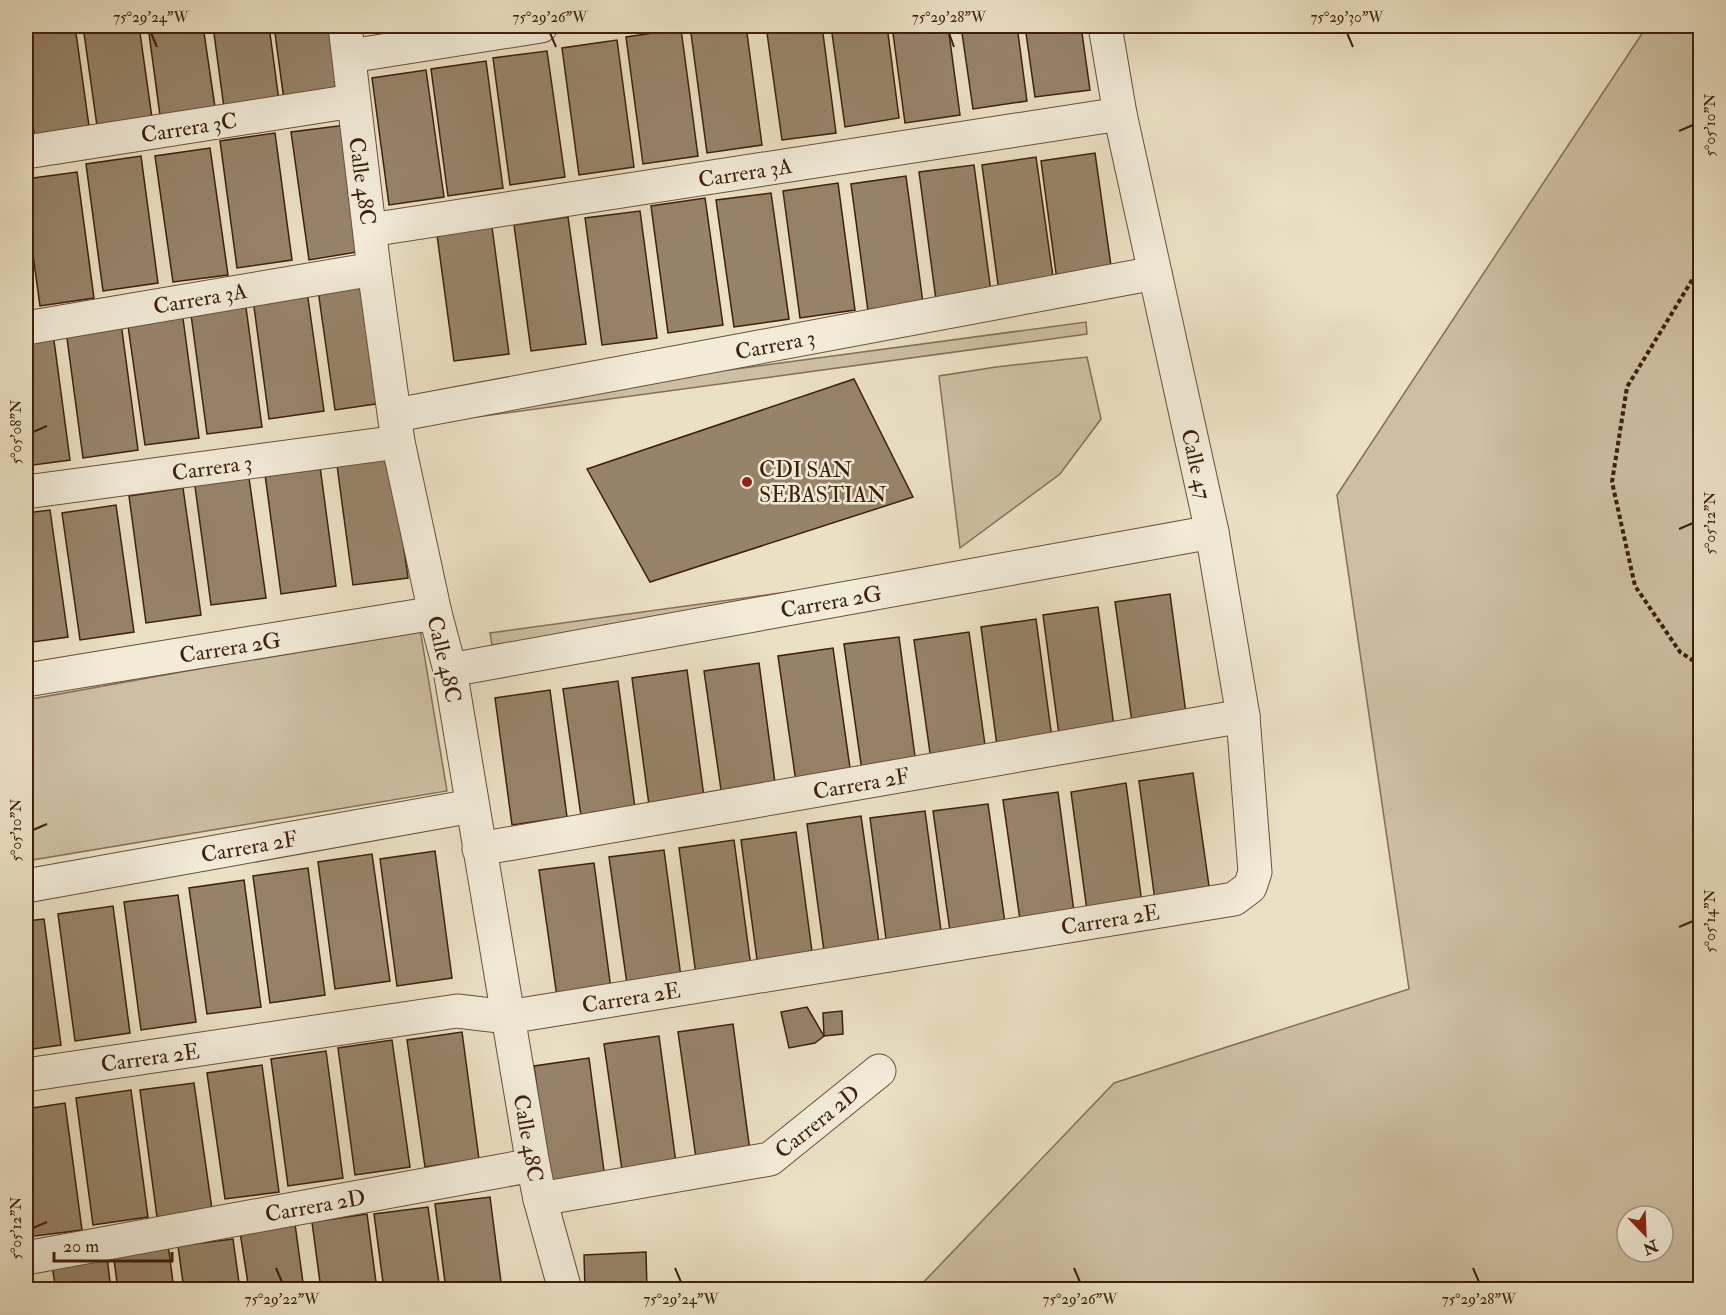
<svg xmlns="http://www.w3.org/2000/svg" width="1726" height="1315" viewBox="0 0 1726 1315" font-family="'IM FELL Double Pica',serif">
<rect width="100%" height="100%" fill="#eae0c3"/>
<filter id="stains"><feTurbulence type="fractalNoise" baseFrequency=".00333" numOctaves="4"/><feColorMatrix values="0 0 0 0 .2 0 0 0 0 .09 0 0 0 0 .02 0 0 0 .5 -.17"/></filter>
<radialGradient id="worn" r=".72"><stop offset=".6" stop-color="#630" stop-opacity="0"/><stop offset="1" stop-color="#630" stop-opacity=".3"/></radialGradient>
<g fill="#cdbfa3" stroke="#866f56" stroke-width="1.5" fill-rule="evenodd">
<path d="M 1647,26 L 1700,26 L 1700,1289 L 917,1289 L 1114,1083 L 1409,989 L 1337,495 ZM 1627,1216 L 1663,1216 L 1663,1252 L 1627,1252 Z"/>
<polygon points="1086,322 1087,334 454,420 453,407"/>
<polygon points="1087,357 1101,419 1060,474 960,548 939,376 996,367"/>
<polygon points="1122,546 1124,558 492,645 490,633"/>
<polygon points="420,629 447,791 26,861 26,700"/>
</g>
<g fill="#97836a" stroke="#3e1f09" stroke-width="1.5">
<polygon points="26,26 75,26 90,133 35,141 26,70"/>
<polygon points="83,26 139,26 153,125 98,133"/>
<polygon points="148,26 203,26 216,114 161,123"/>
<polygon points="213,26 269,26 279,101 224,108"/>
<polygon points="274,26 330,26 339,93 284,100"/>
<polygon points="690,26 746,26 762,145 707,153"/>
<polygon points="766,26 822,26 836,133 782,140"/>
<polygon points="831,26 887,26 899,118 845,127"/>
<polygon points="892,26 948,26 960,115 905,123"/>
<polygon points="961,26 1017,26 1027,101 973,109"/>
<polygon points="1025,26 1081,26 1090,90 1035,97"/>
<polygon points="681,29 698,156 643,164 626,37"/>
<polygon points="617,40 634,167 579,175 562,48"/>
<polygon points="547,51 565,177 510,185 493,58"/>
<polygon points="486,61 503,188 448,196 431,69"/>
<polygon points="426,70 444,197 389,205 372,78"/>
<polygon points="346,125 363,251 309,260 291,132"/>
<polygon points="275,133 292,260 237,268 220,141"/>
<polygon points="210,148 228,275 173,282 155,156"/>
<polygon points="1095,153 1113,280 1058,288 1041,161"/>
<polygon points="141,156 158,283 103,291 86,164"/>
<polygon points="1036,157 1054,284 999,292 982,165"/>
<polygon points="974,165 991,292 936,300 919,172"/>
<polygon points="77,172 94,298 40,306 26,204 26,179"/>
<polygon points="906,176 923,303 868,311 851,184"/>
<polygon points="838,183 855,310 800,318 783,191"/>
<polygon points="771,193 789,319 734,327 716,200"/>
<polygon points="705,198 723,325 668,333 651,206"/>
<polygon points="640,211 657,338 602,345 585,218"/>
<polygon points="568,217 586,344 531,351 514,225"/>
<polygon points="492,227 509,354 454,361 437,235"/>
<polygon points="372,276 389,402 335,410 317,283"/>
<polygon points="306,284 324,411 269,419 252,292"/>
<polygon points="245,300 262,427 207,434 190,307"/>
<polygon points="182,311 199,438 145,445 127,319"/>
<polygon points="121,323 138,450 83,458 66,331"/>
<polygon points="53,333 70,460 26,466 26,337"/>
<polygon points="854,379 913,497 650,582 587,469"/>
<polygon points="390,450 408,578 353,585 336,458"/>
<polygon points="319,459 336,586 281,594 264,467"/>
<polygon points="248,471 266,598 211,605 194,479"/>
<polygon points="183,488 201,615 146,623 129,496"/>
<polygon points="116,505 134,632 80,640 62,513"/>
<polygon points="50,510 68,637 26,643 26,513"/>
<polygon points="1170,594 1187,721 1133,729 1115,602"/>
<polygon points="1098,607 1115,734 1060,742 1043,615"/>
<polygon points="1036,619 1053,746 998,753 981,627"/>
<polygon points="969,632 987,759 932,767 914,640"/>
<polygon points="899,637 916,764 862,771 844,644"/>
<polygon points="833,648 851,775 796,782 778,656"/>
<polygon points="759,663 776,790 722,797 704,671"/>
<polygon points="687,670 704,797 649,805 632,678"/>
<polygon points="618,681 635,808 581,816 563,689"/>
<polygon points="550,690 567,817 512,825 495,698"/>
<polygon points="1193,773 1211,900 1156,908 1139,781"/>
<polygon points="1126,783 1143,911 1088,918 1071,792"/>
<polygon points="1058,792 1075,919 1021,927 1003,800"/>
<polygon points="988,804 1006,930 951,938 933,811"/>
<polygon points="925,811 942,938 887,946 870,818"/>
<polygon points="861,816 879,943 824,951 807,824"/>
<polygon points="796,832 813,959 758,967 741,840"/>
<polygon points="734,840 751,967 696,975 679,848"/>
<polygon points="664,850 681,977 627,984 609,857"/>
<polygon points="435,851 452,978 397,986 380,859"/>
<polygon points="372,854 390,981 335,989 318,862"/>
<polygon points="594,863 611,989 557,997 539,870"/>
<polygon points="308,868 325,995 270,1003 253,876"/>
<polygon points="244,880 261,1007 207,1014 189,888"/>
<polygon points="178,895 196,1022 141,1030 124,902"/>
<polygon points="113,906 130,1033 75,1041 58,914"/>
<polygon points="44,919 61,1045 26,1050 26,921"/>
<polygon points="807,1007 824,1036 815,1043 789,1048 781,1012"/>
<polygon points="842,1011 843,1034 824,1036 823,1013"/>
<polygon points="733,1024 750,1151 696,1158 678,1032"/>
<polygon points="462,1032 479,1159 425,1167 407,1040"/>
<polygon points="659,1036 676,1163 622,1170 604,1044"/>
<polygon points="392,1040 410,1167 355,1175 338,1048"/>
<polygon points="326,1051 343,1178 288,1186 271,1059"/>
<polygon points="589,1058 606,1186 551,1193 534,1066"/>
<polygon points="262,1065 279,1192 225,1199 207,1073"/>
<polygon points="194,1083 212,1209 157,1217 140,1090"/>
<polygon points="131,1090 148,1217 93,1225 76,1098"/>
<polygon points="65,1103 82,1230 27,1237 26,1223 26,1109"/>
<polygon points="490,1197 502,1290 446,1290 435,1204"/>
<polygon points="428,1207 440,1290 384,1290 374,1214"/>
<polygon points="367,1214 377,1290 321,1290 312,1222"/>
<polygon points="295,1224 304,1290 249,1290 240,1232"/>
<polygon points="233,1239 240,1290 184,1290 178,1246"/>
<polygon points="168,1244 174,1290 118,1290 113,1252"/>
<polygon points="646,1252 647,1290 585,1290 584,1255"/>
<polygon points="107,1257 111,1290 56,1290 52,1266"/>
</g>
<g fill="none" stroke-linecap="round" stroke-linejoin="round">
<g stroke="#694f38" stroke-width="35">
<g id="street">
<polyline points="345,26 374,269 398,442 435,613 450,670 533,1165 540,1199 565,1290"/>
<polyline points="350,56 541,26"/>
<polyline points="26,152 353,101"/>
<polyline points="370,230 1120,114"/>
<polyline points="26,328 374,269"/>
<polyline points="396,415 1155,273"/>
<polyline points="26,492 398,442"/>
<polyline points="450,670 1212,532"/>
<polyline points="26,680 435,613"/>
<polyline points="479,849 1243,716"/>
<polyline points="26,886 472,806"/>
<polyline points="26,1075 457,1011 508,1017 1234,899 1250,887 1255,872 1243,716 1212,532 1120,114 1105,26"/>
<polyline points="540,1199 770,1159 879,1071"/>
<polyline points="26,1258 533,1165"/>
</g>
</g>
<polyline stroke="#3e1f09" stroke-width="4" stroke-dasharray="4.5 3" stroke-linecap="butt" points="1700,267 1627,387 1612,482 1635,586 1680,652 1700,665"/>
<use href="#street" stroke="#f1ebd8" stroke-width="33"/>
</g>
<path fill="none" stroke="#3e1f09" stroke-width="2" d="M 151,33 L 157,47M 550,33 L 556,47M 949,33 L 954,47M 1347,33 L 1353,47M 1679,131 L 1693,125M 33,432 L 47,426M 1679,529 L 1693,523M 33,830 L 47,824M 1679,927 L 1693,921M 33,1228 L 47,1222M 276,1268 L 282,1282M 675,1268 L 681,1282M 1074,1268 L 1080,1282M 1473,1268 L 1479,1282"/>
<circle fill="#8f2418" stroke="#f1ebd8" stroke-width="2" cx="747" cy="482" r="6"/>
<g text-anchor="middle" stroke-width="5" stroke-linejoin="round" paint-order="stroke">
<g font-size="22" fill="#3e1f09" stroke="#f1ebd8">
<text transform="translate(189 127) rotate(-9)" y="8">Carrera 3C</text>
<text transform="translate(745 172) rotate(-9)" y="8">Carrera 3A</text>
<text transform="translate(363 181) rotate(82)" y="8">Calle 48C</text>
<text transform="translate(200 298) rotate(-10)" y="8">Carrera 3A</text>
<text transform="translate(775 344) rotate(-11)" y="8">Carrera 3</text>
<text transform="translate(1197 464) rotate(77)" y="8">Calle 47</text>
<text transform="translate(212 467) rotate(-8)" y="8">Carrera 3</text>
<text transform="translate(831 601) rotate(-10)" y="8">Carrera 2G</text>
<text transform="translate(230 647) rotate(-9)" y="8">Carrera 2G</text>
<text transform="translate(445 659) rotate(77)" y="8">Calle 48C</text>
<text transform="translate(861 783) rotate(-10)" y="8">Carrera 2F</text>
<text transform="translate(249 846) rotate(-10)" y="8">Carrera 2F</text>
<text transform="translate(1110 919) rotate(-9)" y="8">Carrera 2E</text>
<text transform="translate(631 997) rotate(-9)" y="8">Carrera 2E</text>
<text transform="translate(150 1057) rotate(-8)" y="8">Carrera 2E</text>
<text transform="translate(817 1121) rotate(-39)" y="8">Carrera 2D</text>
<text transform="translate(529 1138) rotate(80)" y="8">Calle 48C</text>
<text transform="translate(315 1205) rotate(-10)" y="8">Carrera 2D</text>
</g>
<g font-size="22" fill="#3e1f09" stroke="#f1ebd8" text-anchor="start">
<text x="759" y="477">CDI SAN<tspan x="759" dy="25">SEBASTIAN</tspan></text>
</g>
</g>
<rect width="1726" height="1315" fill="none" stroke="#eae0c3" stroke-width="66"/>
<g transform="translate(1645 1234) rotate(157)"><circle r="28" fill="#f1ebd8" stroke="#a99985" stroke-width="1.5"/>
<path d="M0-4.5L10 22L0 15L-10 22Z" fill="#8f2418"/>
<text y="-9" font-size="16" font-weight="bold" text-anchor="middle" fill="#3e1f09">N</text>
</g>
<path d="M54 1252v9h118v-9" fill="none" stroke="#3e1f09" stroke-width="3"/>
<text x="63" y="1252" font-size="18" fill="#3e1f09" stroke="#f1ebd8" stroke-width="4.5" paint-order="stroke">20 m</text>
<rect x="33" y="33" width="1660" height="1249" fill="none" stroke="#3e1f09" stroke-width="2"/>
<g font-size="15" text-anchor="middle" fill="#3e1f09">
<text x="151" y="22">75°29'24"W</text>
<text x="550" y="22">75°29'26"W</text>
<text x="949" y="22">75°29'28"W</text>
<text x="1347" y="22">75°29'30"W</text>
<text transform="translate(1710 125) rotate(-90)" y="5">5°05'10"N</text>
<text transform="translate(16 432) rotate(-90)" y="5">5°05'08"N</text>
<text transform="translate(1710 523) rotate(-90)" y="5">5°05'12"N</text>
<text transform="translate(16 830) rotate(-90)" y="5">5°05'10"N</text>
<text transform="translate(1710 921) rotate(-90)" y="5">5°05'14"N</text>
<text transform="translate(16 1228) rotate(-90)" y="5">5°05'12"N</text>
<text x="282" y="1304">75°29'22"W</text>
<text x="681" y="1304">75°29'24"W</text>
<text x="1080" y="1304">75°29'26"W</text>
<text x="1479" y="1304">75°29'28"W</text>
</g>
<rect width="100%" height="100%" filter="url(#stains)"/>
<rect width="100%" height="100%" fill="url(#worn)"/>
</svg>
